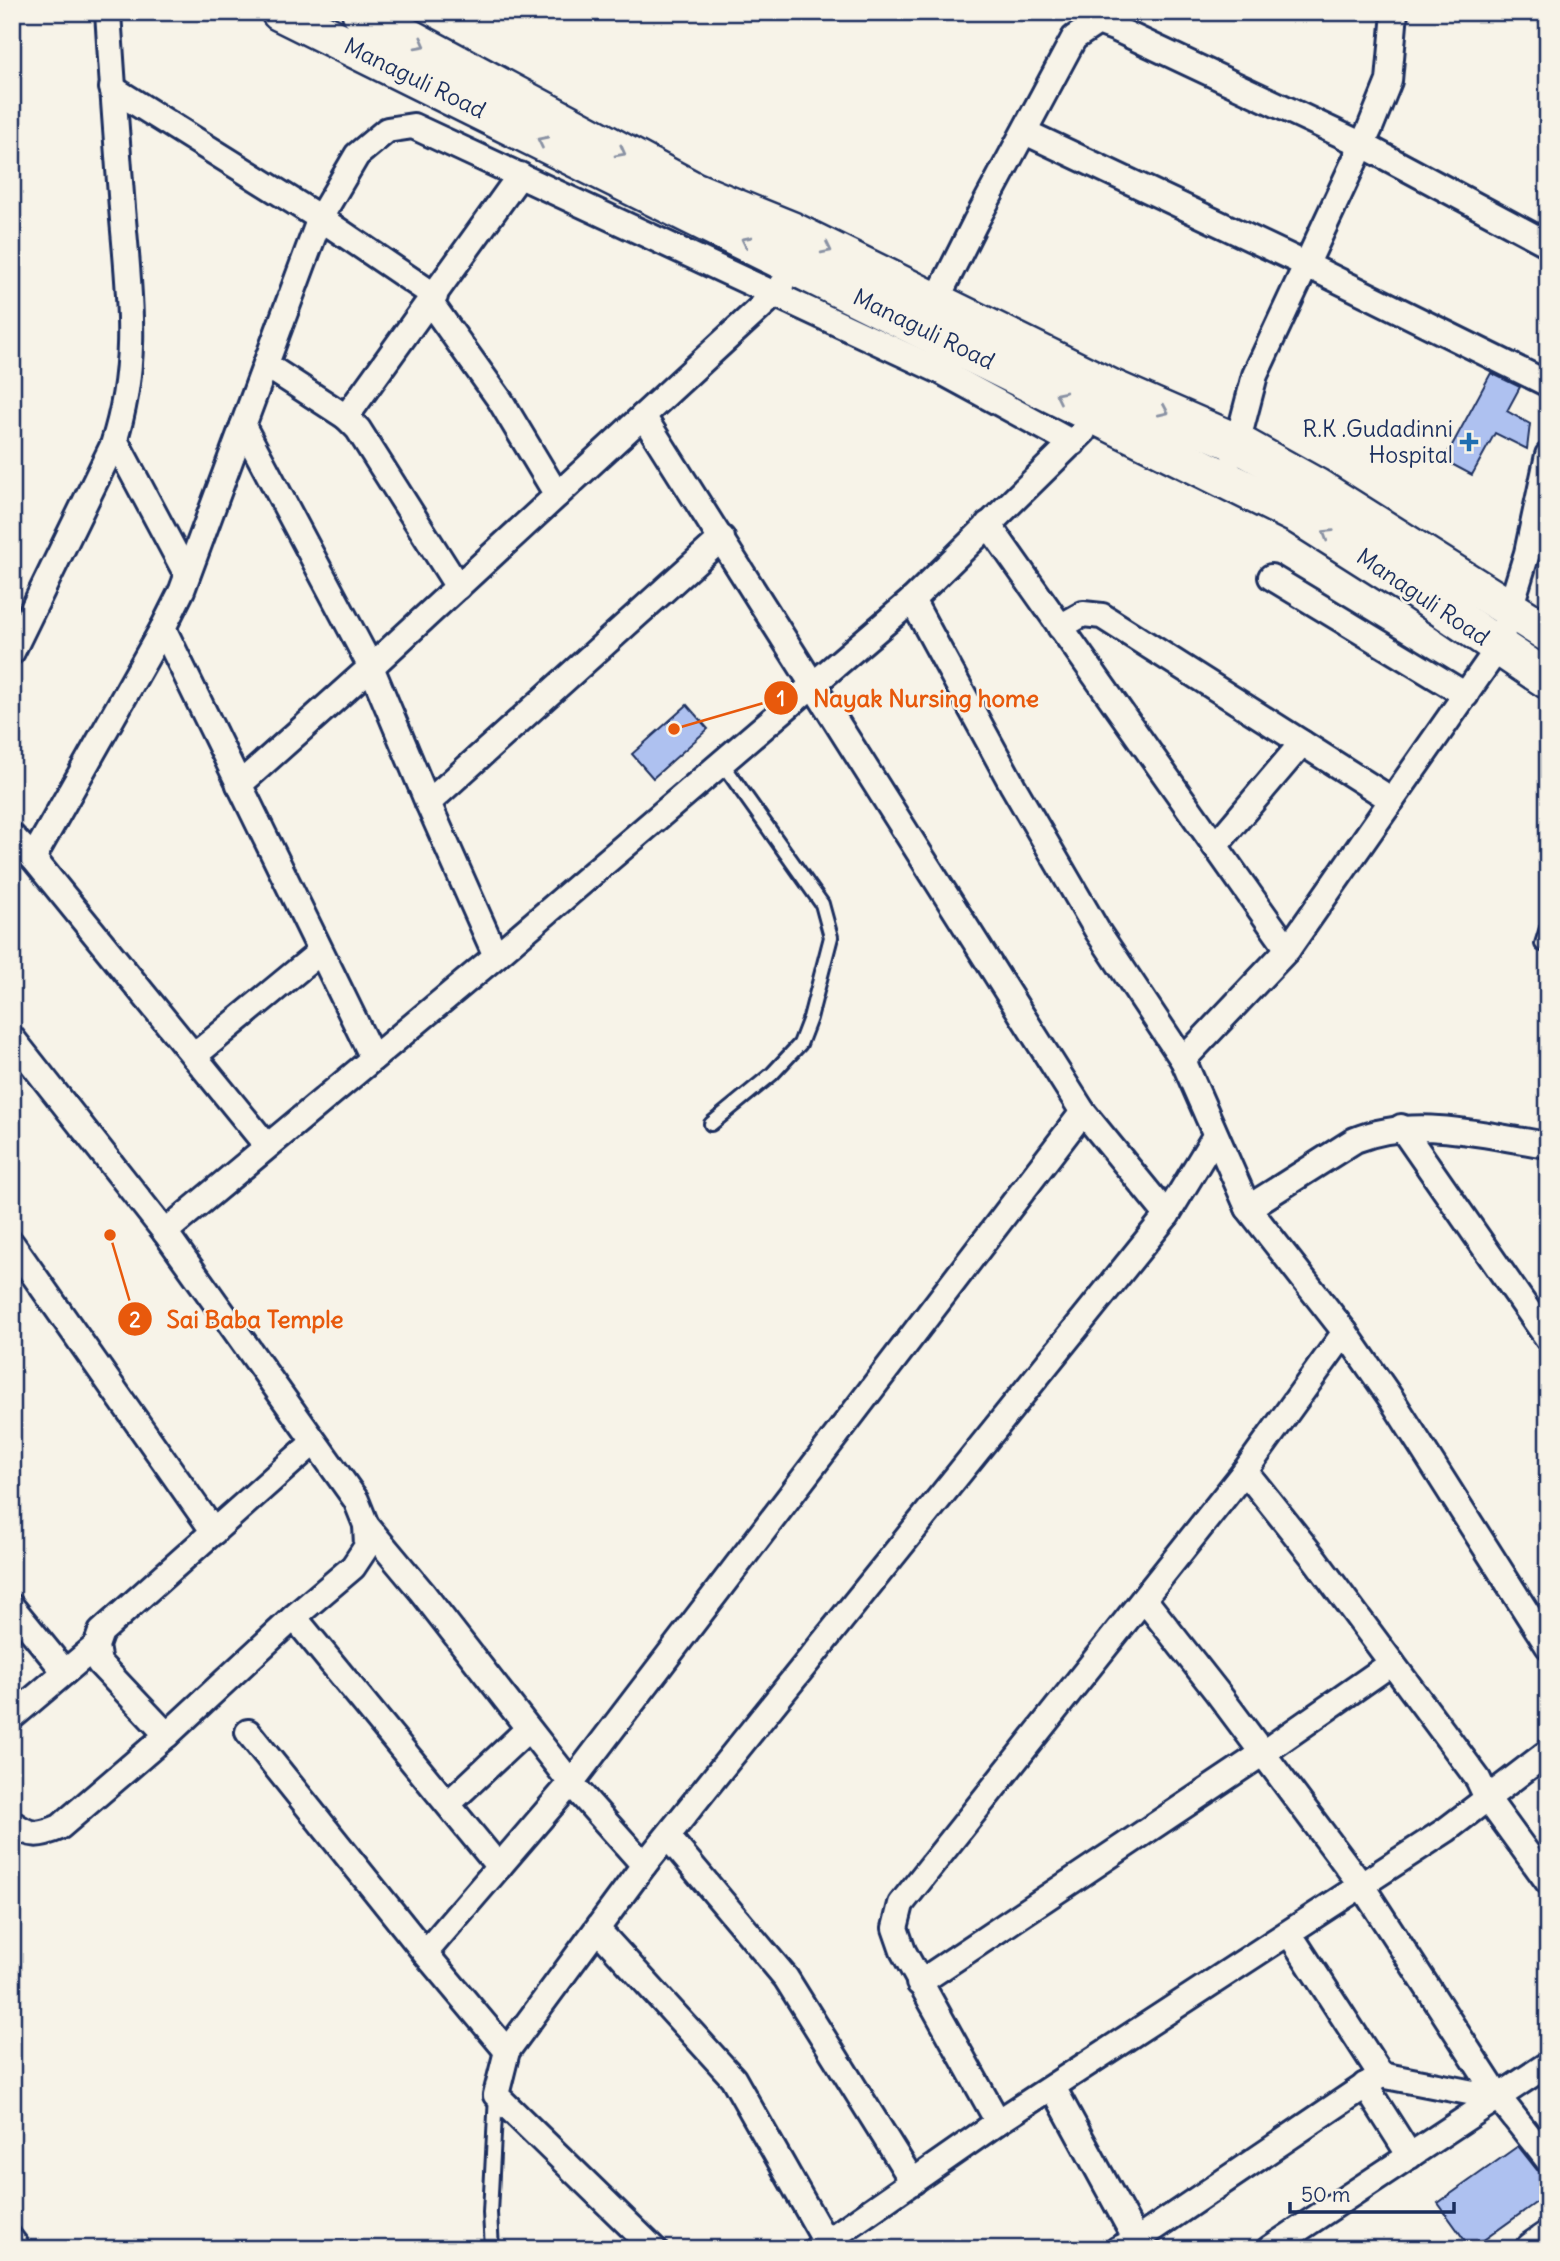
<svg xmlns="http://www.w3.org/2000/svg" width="1560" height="2261" viewBox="0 0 1560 2261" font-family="Delius,sans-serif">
<rect width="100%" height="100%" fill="#f7f3e8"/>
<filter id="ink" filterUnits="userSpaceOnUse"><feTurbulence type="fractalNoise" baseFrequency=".0143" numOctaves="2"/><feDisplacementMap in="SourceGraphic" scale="14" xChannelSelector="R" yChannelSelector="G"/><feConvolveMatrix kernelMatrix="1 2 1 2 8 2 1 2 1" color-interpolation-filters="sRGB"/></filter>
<g filter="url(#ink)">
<g fill="#aec1f0" stroke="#1b2f5e" stroke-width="2">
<polygon points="1491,373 1520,387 1507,411 1530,424 1527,449 1495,433 1472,475 1444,460"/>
<polygon points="687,705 708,729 653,778 632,754"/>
<polygon points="1518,2146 1537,2170 1548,2175 1548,2194 1471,2249 1438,2203"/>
</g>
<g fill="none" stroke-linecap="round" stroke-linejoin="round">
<g stroke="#1b2f5e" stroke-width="18">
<g id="lane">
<polyline points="1542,944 1548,925"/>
<polyline points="711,1124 772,1074 800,1044 810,1018 831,937 822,904 722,763"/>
<polyline points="12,2231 26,2249"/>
<polyline points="492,2249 490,2213 496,2095"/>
</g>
</g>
<g stroke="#1b2f5e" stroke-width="30">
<g id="street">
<polyline points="112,88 320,218 435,296"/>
<polyline points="1025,132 1307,265 1548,384"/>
<polyline points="430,302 500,400 557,495"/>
<polyline points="929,315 975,223 1074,38 1098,22 1114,28 1363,145 1548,244"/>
<polyline points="266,365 346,417 358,429 458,587"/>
<polyline points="643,416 1083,1112 1167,1215"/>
<polyline points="346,417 520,175"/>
<polyline points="243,426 371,667 428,803 496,956"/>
<polyline points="115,440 187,575"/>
<polyline points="1234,455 1255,375 1370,128 1389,81 1395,12"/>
<polyline points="988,524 1288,949"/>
<polyline points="1271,577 1466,695"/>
<polyline points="912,600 1013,786 1098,932 1183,1060 1248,1208 1345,1332 1392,1400 1548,1646"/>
<polyline points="1060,627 1083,614 1102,616 1392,800"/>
<polyline points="163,628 373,1058"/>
<path d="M 12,652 L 113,445 C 140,363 129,292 122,208 C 117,143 112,78 108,12"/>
<polyline points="239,785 371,667 775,294 779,295 781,286"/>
<polyline points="428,803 722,538"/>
<polyline points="12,836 33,858 267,1146"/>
<polyline points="1215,846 1302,743"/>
<polyline points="33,858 163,628 182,590 320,218 357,155 387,130 413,126 942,372 1073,443"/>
<polyline points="12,1038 165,1232 496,956 912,600 1083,432"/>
<polyline points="194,1056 320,952"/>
<polyline points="1183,1060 1288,949 1498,648 1527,553 1548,455"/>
<polyline points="1401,1127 1548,1339"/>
<path d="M 1248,1208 L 1355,1140 C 1416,1115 1485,1136 1548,1145"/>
<polyline points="12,1244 214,1532"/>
<polyline points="1245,1471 1314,1558 1478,1779 1487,1798 1548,1882"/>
<polyline points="366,1525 422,1592 571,1783 425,1953"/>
<polyline points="1144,1599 1217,1692 1362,1886 1499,2098"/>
<polyline points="12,1607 65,1672"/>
<polyline points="294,1617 499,1867"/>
<polyline points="12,1717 96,1646"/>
<polyline points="248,1732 425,1953 507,2051"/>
<polyline points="167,1735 99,1663 96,1646 101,1632 314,1442"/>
<polyline points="448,1804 528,1729"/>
<path d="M 12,1823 C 31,1837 39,1836 60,1827 L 167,1735 L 294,1617 L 353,1567 L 367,1546 L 366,1525 L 356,1500 L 165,1232"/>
<polyline points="668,1837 786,1978 913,2182"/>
<polyline points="644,1865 571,1783 1083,1112"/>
<polyline points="598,1930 733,2078 826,2242"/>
<polyline points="1289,1933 1381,2075 1499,2098 1548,2160"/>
<polyline points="919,1983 1263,1753 1392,1663"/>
<polyline points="1365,2085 1410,2156"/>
<polyline points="1053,2087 1141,2249"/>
<polyline points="998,2122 903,1951 895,1928 901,1904 1245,1471 1345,1332"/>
<polyline points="654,2249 496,2095 507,2051 644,1865 1167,1215 1215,1136"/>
<polyline points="816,2249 998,2122 1446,1830 1548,1752"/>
<polyline points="1118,2249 1137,2240 1381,2075"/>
<polyline points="1269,2249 1548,2064"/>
</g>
</g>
<g stroke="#1b2f5e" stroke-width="38">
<polyline id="secondary" points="1532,2249 1548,2238"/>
</g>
<g stroke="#1b2f5e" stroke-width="42">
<g id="primary">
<polyline points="280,12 1299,516 1411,587 1548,680"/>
<polyline points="361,12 694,191 792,231 1113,389 1237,443 1316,487 1548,633"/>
</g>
</g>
<use href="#lane" stroke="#f7f3e8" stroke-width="12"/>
<use href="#street" stroke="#f7f3e8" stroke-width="24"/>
<use href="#secondary" stroke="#f7f3e8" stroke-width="33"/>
<use href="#primary" stroke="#f7f3e8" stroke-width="37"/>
</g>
<defs><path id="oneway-chevron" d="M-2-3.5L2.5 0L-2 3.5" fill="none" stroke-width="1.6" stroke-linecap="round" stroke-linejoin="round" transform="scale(1.75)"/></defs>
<g stroke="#8991a3">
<use href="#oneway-chevron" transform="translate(421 44) rotate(28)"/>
<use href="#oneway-chevron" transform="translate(542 141) rotate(-154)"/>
<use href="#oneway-chevron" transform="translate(621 152) rotate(28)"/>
<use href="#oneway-chevron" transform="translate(746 241) rotate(-154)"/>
<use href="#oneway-chevron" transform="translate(827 249) rotate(26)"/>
<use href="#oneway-chevron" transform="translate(1060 396) rotate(-154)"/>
<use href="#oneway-chevron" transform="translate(1164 411) rotate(24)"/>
<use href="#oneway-chevron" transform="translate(1327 534) rotate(-148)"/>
</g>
</g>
<path fill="#1f6fb2" stroke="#f7f3e8" stroke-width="2.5" d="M1465.5 431.5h7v7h7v7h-7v7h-7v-7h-7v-7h7z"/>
<g text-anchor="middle" stroke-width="5" stroke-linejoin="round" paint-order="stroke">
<g font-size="23" fill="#1b2f5e" stroke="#f7f3e8">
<text transform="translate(415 78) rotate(26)" y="8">Managuli Road</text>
<text transform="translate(924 329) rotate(26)" y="8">Managuli Road</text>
<text transform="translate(1423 597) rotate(34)" y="8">Managuli Road</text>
</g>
<g font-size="23" fill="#1b2f5e" stroke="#f7f3e8" text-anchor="end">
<text x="1453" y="437">R.K .Gudadinni<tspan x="1453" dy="26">Hospital</tspan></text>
</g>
</g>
<path fill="none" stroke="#e8590c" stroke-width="2.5" d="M674 729L781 698M110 1235L135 1319"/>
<g fill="#e8590c" stroke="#f7f3e8" stroke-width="2.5">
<circle cx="674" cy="729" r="7"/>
<circle cx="110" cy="1235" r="7"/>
<circle cx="781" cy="698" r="18"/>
<circle cx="135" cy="1319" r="18"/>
</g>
<g font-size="21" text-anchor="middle" font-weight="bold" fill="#fff">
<text x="781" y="706">1</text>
<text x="135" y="1327">2</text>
</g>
<g font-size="24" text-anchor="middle" font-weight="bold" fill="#e8590c" stroke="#f7f3e8" stroke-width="5" stroke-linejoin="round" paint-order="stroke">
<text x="926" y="707">Nayak Nursing home</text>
<text x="255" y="1328">Sai Baba Temple</text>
</g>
<rect width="1560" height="2261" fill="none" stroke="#f7f3e8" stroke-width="42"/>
<rect x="21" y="21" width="1518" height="2219" fill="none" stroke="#1b2f5e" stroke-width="2.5" filter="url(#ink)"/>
<path d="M1290 2202v10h164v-10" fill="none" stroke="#1b2f5e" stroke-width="3.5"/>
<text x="1301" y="2202" font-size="21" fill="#1b2f5e" stroke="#f7f3e8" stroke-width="5" paint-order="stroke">50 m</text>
</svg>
